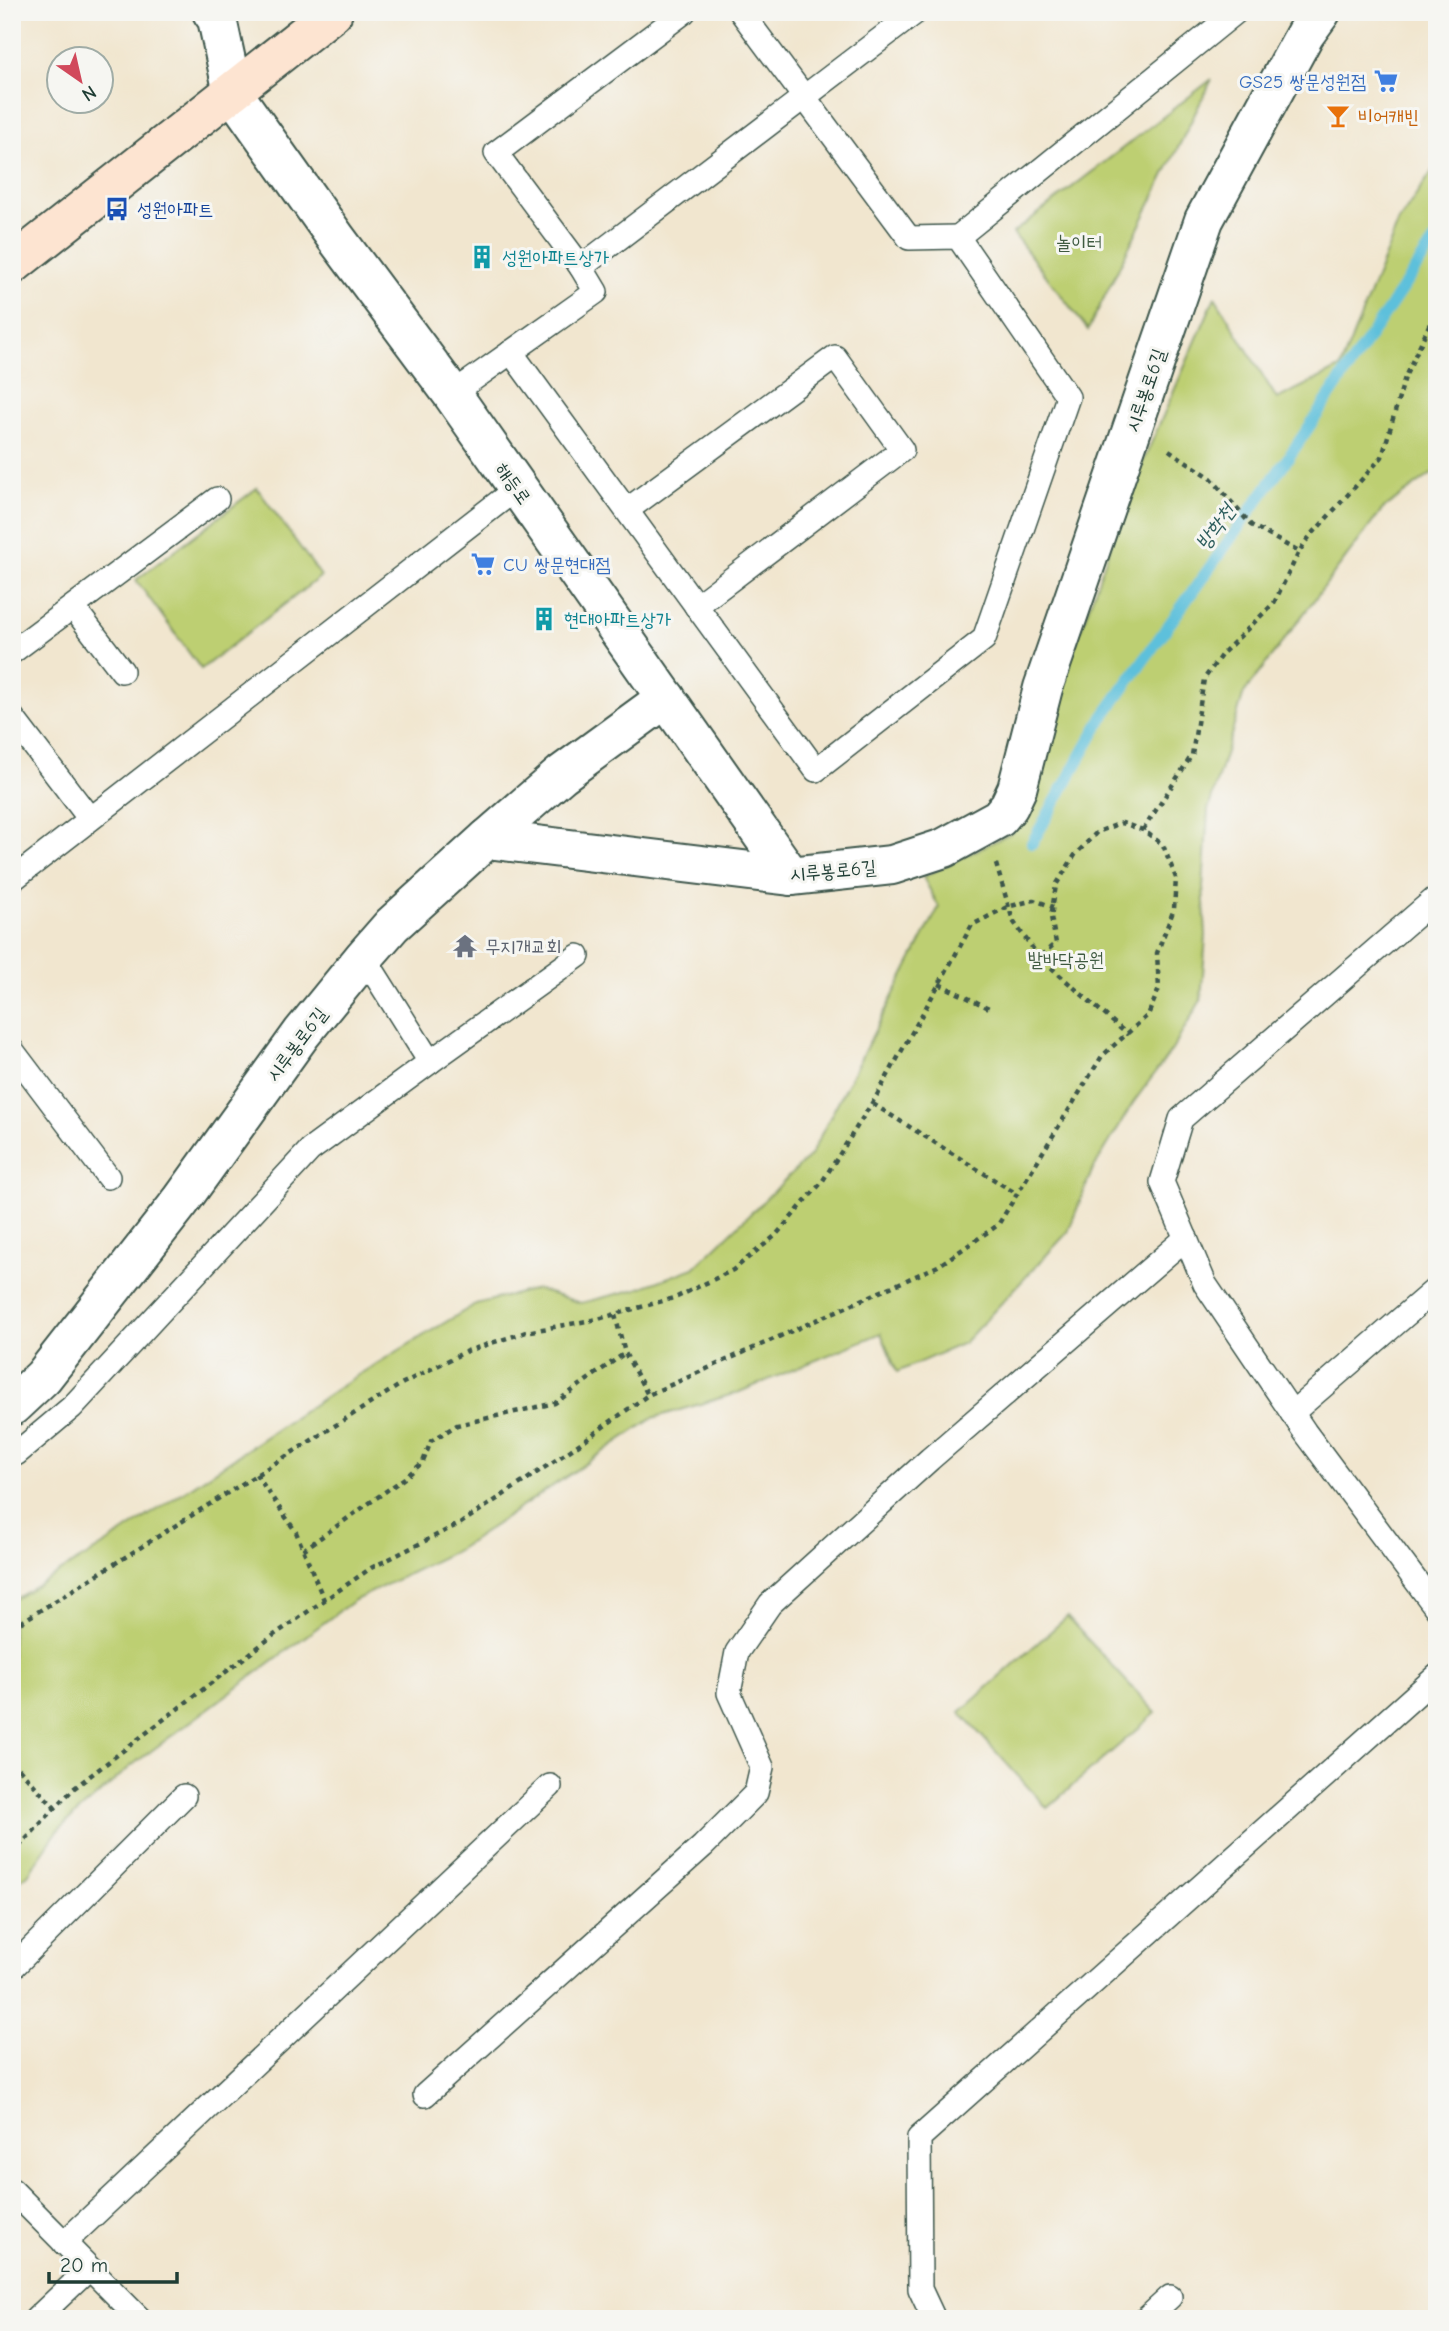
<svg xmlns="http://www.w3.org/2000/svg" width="1449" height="2331" viewBox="0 0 1449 2331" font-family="'Comic Neue','Poor Story',sans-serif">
<rect width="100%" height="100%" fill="#f6f6f2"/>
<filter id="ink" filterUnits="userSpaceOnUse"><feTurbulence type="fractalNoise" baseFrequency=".0143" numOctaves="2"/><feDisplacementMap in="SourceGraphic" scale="14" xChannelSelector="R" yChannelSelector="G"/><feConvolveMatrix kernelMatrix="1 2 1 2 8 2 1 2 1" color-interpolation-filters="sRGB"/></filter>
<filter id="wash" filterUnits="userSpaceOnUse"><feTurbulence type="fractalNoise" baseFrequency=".00686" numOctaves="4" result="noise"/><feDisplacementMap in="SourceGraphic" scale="28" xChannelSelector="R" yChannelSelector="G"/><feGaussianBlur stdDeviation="1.57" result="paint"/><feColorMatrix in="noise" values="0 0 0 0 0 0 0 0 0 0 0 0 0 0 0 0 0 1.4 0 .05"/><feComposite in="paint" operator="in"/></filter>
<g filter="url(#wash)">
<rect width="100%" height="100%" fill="#f1e6cf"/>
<g fill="#bdcf72" stroke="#6e8653" stroke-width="2">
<polygon points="1212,79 1088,330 1013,233"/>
<polygon points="1437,164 1437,470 1382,510 1244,693 1208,810 1203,887 1206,935 1201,1000 1172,1050 1133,1103 1092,1171 1068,1232 964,1343 897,1372 881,1333 737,1393 653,1418 461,1548 353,1601 131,1766 59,1829 28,1874 12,1886 12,1601 106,1544 353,1378 476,1304 536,1289 581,1303 637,1289 694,1268 810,1156 939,907 923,877 1013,832 1034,781 1072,655 1128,496 1215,297 1277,399 1340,368 1399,221"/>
<polygon points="257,488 321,576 201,669 136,580"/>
<polygon points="1067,1617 1156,1713 1047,1808 960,1712"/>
</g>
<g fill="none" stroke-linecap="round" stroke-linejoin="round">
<polyline stroke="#5dc0db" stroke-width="12" points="1032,843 1103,717 1288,458 1437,237"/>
</g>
</g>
<g filter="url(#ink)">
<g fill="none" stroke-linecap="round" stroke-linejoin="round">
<g stroke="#3e564b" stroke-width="26">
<g id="service">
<polyline points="958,237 1236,12"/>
<polyline points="581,267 496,153 684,12"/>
<polyline points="511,352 816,770 984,639 1068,397 958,237 909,238 741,12"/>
<polyline points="452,394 596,292 581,267 916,12"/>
<polyline points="627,510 835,357 902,450 696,606"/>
<polyline points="73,607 122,671"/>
<polyline points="12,652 217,499"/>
<polyline points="12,717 90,819"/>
<polyline points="12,880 517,488"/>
<polyline points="1437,897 1181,1119 1162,1182 1205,1284 1305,1432 1437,1609"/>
<polyline points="12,1050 108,1177"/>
<polyline points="430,1062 578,956"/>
<polyline points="1292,1413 1437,1288"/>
<polyline points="16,1454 72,1407 310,1150 430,1062 364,957"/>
<polyline points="12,1968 184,1796"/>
<polyline points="425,2095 703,1846 756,1793 762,1767 729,1693 737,1652 770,1604 930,1459 1186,1238"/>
<polyline points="12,2190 140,2319"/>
<polyline points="64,2243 550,1786"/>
<polyline points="36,2319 89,2269"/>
<polyline points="934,2319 920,2289 919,2138 1437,1676"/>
<polyline points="1146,2319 1170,2297"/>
</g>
</g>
<g stroke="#3e564b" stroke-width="42">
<g id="minor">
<polyline points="212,12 217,19 233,93 336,238 452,394 791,876"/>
<polyline points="487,839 562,774 666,698"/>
<polyline points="12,1406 43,1377 181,1201 302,1033 364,957 392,925 487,839 791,876 892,865 944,848 999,818 1009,806 1017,789 1043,688 1204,220 1305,34 1321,12"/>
</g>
</g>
<g stroke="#3e564b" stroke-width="42">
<polyline id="secondary" points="12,265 333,12"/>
</g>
<g stroke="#3e564b" stroke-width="4.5" stroke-dasharray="5 5" stroke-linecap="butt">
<polyline points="1169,450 1211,478 1251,525 1299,552"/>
<polyline points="1143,830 1192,755 1204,679 1222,654 1274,603 1299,552 1306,541 1382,457 1405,377 1437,308"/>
<polyline points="996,864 1013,921 1039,957 1128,1035"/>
<polyline points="939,984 991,1009"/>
<polyline points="873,1104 1017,1194"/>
<polyline points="615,1315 625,1353 648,1395"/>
<polyline points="256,1474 296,1532 324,1600"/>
<polyline points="303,1550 406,1477 423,1462 431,1441 457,1425 555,1403 625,1353"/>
<polyline points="12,1628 403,1383 467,1351 526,1332 598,1319 677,1297 733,1270 775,1236 822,1182 877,1095 972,925 1007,907 1034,900 1053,907"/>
<polyline points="12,1761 55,1808"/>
<polyline points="12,1854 73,1789 274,1635 371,1568 461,1523 565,1454 648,1395 938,1266 998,1225 1102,1056 1148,1015 1159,989 1157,953 1174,909 1176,878 1163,845 1143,830 1122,823 1097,832 1075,855 1056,885 1051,917 1056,943 1039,957"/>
</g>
<use href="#service" stroke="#fff" stroke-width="23"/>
<use href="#minor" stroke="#fff" stroke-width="38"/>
<use href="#secondary" stroke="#fde4d1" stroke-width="38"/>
</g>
</g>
<defs>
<g id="supermarket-bare" transform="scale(1.89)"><path d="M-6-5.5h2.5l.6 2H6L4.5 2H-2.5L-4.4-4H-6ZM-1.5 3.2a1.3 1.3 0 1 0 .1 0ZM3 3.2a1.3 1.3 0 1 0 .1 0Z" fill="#3f7fe0" stroke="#f6f6f2" stroke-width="2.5" paint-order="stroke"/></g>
<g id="bar-bare" transform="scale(1.89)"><path d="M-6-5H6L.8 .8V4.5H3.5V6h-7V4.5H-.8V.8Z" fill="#e8710a" stroke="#f6f6f2" stroke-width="2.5" paint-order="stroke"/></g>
<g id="bus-bare" transform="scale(1.89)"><path d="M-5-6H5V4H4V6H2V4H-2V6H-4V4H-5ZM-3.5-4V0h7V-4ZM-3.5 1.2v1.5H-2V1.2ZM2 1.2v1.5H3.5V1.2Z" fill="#1a4fb4" stroke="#f6f6f2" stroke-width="2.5" paint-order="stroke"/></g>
<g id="building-bare" transform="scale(1.89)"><path d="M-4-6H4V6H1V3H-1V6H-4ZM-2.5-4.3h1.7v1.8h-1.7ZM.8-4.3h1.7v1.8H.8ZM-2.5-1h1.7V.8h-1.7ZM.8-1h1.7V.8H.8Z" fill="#0f9aa8" stroke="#f6f6f2" stroke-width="2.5" paint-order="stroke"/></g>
<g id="temple-bare" transform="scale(1.89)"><path d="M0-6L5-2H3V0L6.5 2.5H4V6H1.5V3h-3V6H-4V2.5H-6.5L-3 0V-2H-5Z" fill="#6b7280" stroke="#f6f6f2" stroke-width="2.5" paint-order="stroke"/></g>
</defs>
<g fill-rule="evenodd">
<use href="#supermarket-bare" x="1386" y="81"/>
<use href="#bar-bare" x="1338" y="116"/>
<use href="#bus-bare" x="117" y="209"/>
<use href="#building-bare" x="482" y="257"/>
<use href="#supermarket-bare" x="483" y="564"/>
<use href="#building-bare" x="544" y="619"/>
<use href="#temple-bare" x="465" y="946"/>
</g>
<g text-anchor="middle" stroke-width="6" stroke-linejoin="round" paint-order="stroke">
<g font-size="19" fill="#366cbe" stroke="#f6f6f2" text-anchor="end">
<text x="1366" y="88">GS25 쌍문성원점</text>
<text x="503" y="571" text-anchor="start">CU 쌍문현대점</text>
</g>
<g font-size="19" fill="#c56008" stroke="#f6f6f2" text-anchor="start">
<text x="1358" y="123">비어캐빈</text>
</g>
<g font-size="19" fill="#164399" stroke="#f6f6f2" text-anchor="start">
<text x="137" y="216">성원아파트</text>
</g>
<g font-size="19" fill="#3f5a40" stroke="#f6f6f2">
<text x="1079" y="249">놀이터</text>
<text x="1066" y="966">발바닥공원</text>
</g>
<g font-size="19" fill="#0d838f" stroke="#f6f6f2" text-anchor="start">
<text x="502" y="264">성원아파트상가</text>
<text x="564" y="626">현대아파트상가</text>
</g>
<g font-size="19" fill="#1f3d34" stroke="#f6f6f2">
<text transform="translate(1145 390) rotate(-71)" y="7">시루봉로6길</text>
<text transform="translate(514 483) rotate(55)" y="7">해등로</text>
<text transform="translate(833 870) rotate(-5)" y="7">시루봉로6길</text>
<text transform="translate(296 1044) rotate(-53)" y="7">시루봉로6길</text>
</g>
<g font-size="19" fill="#5b616d" stroke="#f6f6f2" text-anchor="start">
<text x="485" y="953">무지개교회</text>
</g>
<g font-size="21" font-style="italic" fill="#2e5e5e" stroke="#f6f6f2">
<text transform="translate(1215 527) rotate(-54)" y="7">방학천</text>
</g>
</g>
<rect width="1449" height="2331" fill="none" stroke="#f6f6f2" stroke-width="42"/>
<g transform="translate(80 80) rotate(146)"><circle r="33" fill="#f6f6f2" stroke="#a0aca6" stroke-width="2"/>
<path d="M0-5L12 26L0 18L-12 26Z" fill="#d1495b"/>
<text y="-10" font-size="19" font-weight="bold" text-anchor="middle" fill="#1f3d34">N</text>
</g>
<path d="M49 2272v10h128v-10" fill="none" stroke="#1f3d34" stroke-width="3.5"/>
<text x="60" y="2272" font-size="21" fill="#1f3d34" stroke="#f6f6f2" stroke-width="5" paint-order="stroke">20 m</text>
</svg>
